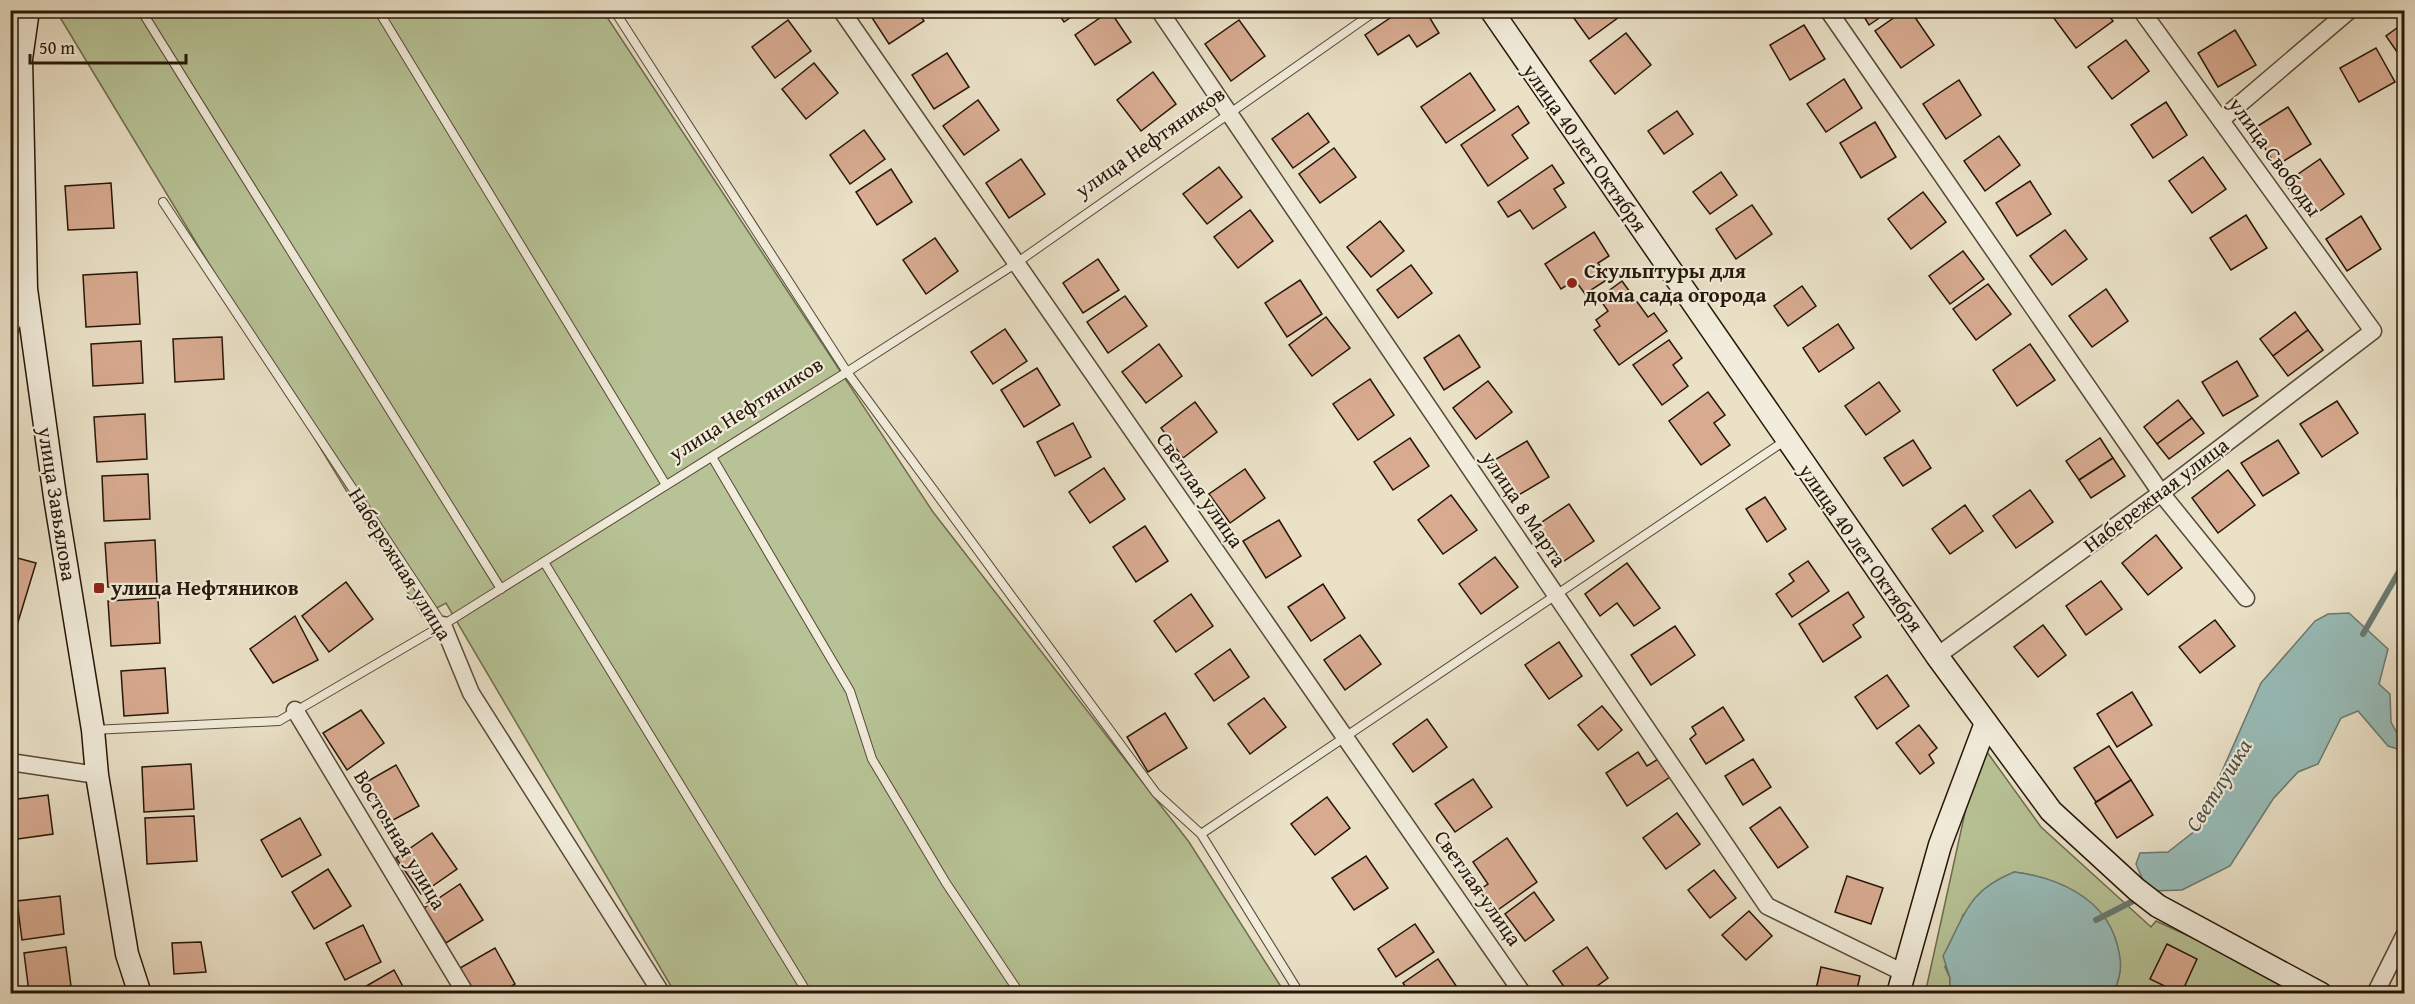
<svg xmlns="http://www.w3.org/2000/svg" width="2415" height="1004" viewBox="0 0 2415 1004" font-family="'Gentium Book Plus',serif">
<rect width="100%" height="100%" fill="#eae1c7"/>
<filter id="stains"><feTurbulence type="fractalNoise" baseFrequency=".00333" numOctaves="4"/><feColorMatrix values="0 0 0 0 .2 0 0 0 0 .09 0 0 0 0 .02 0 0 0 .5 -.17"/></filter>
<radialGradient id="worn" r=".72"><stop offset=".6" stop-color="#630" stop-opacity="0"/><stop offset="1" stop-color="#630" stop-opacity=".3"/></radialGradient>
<g fill="#b7c396" stroke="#6f6c4f" stroke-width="1.5">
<polygon points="63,10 603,11 933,512 1189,842 1285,993 675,993 446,603 422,616 61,19"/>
<path d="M 1987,752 L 2041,827 L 2151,927 L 2156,921 L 2313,993 L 2114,993 C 2117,985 2121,975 2120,967 C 2119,908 2066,878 2014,872 L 1963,915 L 1945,967 L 1950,978 L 1950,993 L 1925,994 L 1966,808 Z"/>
</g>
<g fill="#98bdb9" stroke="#6b7a72" stroke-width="1.5">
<polygon points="2349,613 2388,649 2379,684 2390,694 2391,722 2404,746 2404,751 2388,746 2358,711 2341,718 2318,764 2298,772 2273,799 2230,866 2182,890 2153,891 2145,885 2136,864 2140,853 2168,852 2196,830 2261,683 2315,621 2328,614"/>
<path d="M 2014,872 C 2057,877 2105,898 2117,944 C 2119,952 2122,962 2120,971 C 2119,979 2116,986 2114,993 L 1950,993 L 1950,978 L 1943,956 C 1965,915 1967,891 2014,872 Z"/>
</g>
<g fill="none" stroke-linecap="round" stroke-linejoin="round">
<g stroke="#6b7a72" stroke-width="6">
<path d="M 2404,471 C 2398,483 2397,500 2404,512"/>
<polyline points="2363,634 2404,563"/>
<polyline points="2096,920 2141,897"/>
</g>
</g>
<g fill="#d8ab91" stroke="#271608" stroke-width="1.5">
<polygon points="867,10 917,10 924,21 889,44"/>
<polygon points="1056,10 1081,10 1064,22"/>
<polygon points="1402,10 1425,10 1439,33 1417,47 1409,35 1378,55 1365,35"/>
<polygon points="1568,10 1614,10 1619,17 1589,39"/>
<polygon points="1860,10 1891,10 1869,25"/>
<polygon points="1905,10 1910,10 1934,45 1901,68 1875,31"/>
<polygon points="2062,10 2105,10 2113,21 2076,48 2053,17"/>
<polygon points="1110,11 1131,42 1095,65 1075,35"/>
<polygon points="788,20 811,51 775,78 752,47"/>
<polygon points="1239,20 1265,56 1231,81 1205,44"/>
<polygon points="2404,23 2404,62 2386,36"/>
<polygon points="1804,25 1825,59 1790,80 1770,45"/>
<polygon points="2235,30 2256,65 2218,87 2198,53"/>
<polygon points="1626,33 1651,65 1615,94 1590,61"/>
<polygon points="2126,40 2149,71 2112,99 2088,67"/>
<polygon points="2376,48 2395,82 2359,102 2340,68"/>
<polygon points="947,53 969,87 934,109 912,75"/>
<polygon points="814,63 838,93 806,119 782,89"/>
<polygon points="1153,72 1176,104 1141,131 1117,100"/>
<polygon points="1470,73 1495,110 1446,143 1421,107"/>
<polygon points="1844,79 1862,108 1826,132 1807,104"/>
<polygon points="1959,80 1981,115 1946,139 1923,104"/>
<polygon points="978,100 999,130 964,155 943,126"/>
<polygon points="2166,102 2187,135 2153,158 2131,125"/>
<polygon points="1518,106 1529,123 1512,135 1528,158 1488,186 1461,145"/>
<polygon points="2288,107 2311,144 2276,166 2253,129"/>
<polygon points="1677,111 1693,134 1664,154 1648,131"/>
<polygon points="1308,113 1329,142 1293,168 1272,139"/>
<polygon points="1875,122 1896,157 1861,178 1840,143"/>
<polygon points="864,130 885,159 850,184 830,155"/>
<polygon points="1999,136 2020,165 1985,191 1964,161"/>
<polygon points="1334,148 1356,177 1320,203 1299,174"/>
<polygon points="2203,157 2226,189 2192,213 2169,181"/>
<polygon points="1021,159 1045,194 1009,218 986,183"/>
<polygon points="2320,159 2344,194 2310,218 2285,183"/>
<polygon points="1552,165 1564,183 1554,189 1566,207 1533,229 1520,210 1508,217 1498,202"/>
<polygon points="1219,167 1242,197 1207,224 1183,194"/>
<polygon points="891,169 912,202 877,225 856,192"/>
<polygon points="1721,172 1737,195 1710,214 1693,192"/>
<polygon points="2030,181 2051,214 2017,236 1996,203"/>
<polygon points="111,183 114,228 68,230 65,186"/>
<polygon points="1923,192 1946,222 1911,249 1888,219"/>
<polygon points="1752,205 1772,234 1736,259 1716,229"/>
<polygon points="1250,210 1273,241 1238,268 1214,237"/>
<polygon points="2246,215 2267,248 2231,270 2210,238"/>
<polygon points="2361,216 2381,249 2347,271 2326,239"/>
<polygon points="1380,221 1404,251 1371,277 1347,247"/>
<polygon points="2065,230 2087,259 2052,285 2030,256"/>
<polygon points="1594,232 1609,256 1598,263 1608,279 1585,294 1575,280 1561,289 1545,264"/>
<polygon points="935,238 958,271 926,294 903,260"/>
<polygon points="1963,251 1984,279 1950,304 1929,276"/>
<polygon points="1098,259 1119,290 1083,313 1063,283"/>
<polygon points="1411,265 1432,293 1398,318 1377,290"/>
<polygon points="137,272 140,324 86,327 83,275"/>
<polygon points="1300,280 1322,314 1287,337 1265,303"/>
<polygon points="1622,281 1648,317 1654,313 1667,331 1619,365 1594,330 1600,326 1596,320 1608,311 1599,298"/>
<polygon points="1988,284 2011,314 1976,340 1953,309"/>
<polygon points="1802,286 1816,306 1788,326 1774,306"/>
<polygon points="2106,289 2128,321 2092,347 2069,316"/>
<polygon points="1125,296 1147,326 1108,353 1087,322"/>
<polygon points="2295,312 2308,330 2273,356 2260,339"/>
<polygon points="1326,317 1350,348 1312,376 1289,345"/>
<polygon points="1838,324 1854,348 1819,372 1803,348"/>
<polygon points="1005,329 1027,361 993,384 971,352"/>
<polygon points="2308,330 2323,350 2288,376 2273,356"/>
<polygon points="1459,335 1480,367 1444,390 1424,358"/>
<polygon points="222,337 224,379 175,382 173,339"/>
<polygon points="1669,340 1682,358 1673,365 1688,386 1662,405 1633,365"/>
<polygon points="141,341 143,383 93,386 91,344"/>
<polygon points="1159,344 1182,376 1146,403 1122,372"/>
<polygon points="2030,344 2055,380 2017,406 1993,370"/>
<polygon points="2237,361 2258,396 2223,416 2202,382"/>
<polygon points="1037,368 1060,405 1024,427 1001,390"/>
<polygon points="1370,379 1394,415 1358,440 1333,404"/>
<polygon points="1488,381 1512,412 1476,439 1453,408"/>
<polygon points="1879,382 1900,411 1866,435 1845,406"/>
<polygon points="1708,392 1725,415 1714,423 1730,445 1701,465 1669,421"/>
<polygon points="2178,400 2192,418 2157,444 2144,427"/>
<polygon points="2337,401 2358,433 2322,457 2300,424"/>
<polygon points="1195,402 1217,432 1183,458 1161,428"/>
<polygon points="145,414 147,459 97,462 94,417"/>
<polygon points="2192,418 2204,433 2169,459 2157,444"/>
<polygon points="1073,423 1091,457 1055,476 1037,442"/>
<polygon points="1410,438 1429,466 1393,490 1374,462"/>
<polygon points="2100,438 2113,458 2079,480 2066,461"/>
<polygon points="1913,440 1931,468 1903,486 1884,458"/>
<polygon points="2278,440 2299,473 2263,496 2241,463"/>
<polygon points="1527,441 1549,477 1512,499 1491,462"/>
<polygon points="2113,458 2125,476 2091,498 2079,480"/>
<polygon points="1104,468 1125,499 1090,523 1069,492"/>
<polygon points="1245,469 1265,498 1230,523 1209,494"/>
<polygon points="2228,470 2255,505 2218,533 2192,498"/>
<polygon points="148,474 150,519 104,521 102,476"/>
<polygon points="2030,490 2053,522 2016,548 1993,516"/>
<polygon points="1451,495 1477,530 1443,554 1418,520"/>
<polygon points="1765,497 1786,529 1767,542 1746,509"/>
<polygon points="1569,504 1594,541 1561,563 1536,526"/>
<polygon points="1965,505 1983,531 1950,554 1932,529"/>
<polygon points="1279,520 1301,556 1266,578 1243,541"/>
<polygon points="1145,526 1168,561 1136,582 1113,547"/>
<polygon points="2156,535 2182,568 2148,595 2122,563"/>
<polygon points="155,540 157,585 108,587 105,543"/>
<polygon points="10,556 36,563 15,632 10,631"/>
<polygon points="1495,557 1518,587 1481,614 1459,584"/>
<polygon points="1808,561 1829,591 1792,617 1776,594 1794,581 1789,574"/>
<polygon points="1627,563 1660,608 1634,626 1617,603 1600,616 1585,594"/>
<polygon points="2101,581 2122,609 2086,635 2066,606"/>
<polygon points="346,582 373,619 329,652 302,616"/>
<polygon points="1323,584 1345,618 1311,641 1288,607"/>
<polygon points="1848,592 1864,617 1853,625 1861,637 1823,662 1799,624"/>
<polygon points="1191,594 1213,626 1176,652 1154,621"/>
<polygon points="158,598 160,643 111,646 108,601"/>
<polygon points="295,616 318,660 273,683 250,649"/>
<polygon points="2215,620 2235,646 2200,673 2179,647"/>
<polygon points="2043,625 2066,655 2038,677 2014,647"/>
<polygon points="1675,626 1695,655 1651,685 1631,655"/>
<polygon points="1360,635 1381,664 1345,690 1324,660"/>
<polygon points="1559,642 1582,676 1549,699 1525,665"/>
<polygon points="1230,649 1249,677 1214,701 1195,674"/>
<polygon points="165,668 168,713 124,716 121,671"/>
<polygon points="1887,675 1909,706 1877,729 1855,697"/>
<polygon points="2132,692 2152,725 2117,747 2097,714"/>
<polygon points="1264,698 1286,727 1250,754 1228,724"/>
<polygon points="1602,706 1622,730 1598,750 1578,725"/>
<polygon points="1723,707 1744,740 1706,764 1690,739 1696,734 1692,727"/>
<polygon points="361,710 384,743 347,770 323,733"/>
<polygon points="1165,713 1187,748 1148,772 1127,737"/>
<polygon points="1427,719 1447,747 1413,772 1393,744"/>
<polygon points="1919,725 1937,748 1929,755 1934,763 1920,774 1896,743"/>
<polygon points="2109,746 2131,780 2096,802 2074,768"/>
<polygon points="1638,752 1647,766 1658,759 1670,777 1627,806 1606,773"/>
<polygon points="1753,759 1771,787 1743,805 1725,776"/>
<polygon points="191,764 194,809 144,812 142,767"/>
<polygon points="396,765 419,806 384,825 361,785"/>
<polygon points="1473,779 1492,807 1455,832 1435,804"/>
<polygon points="2131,780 2153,815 2117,838 2095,803"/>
<polygon points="48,795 53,834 11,840 10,800"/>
<polygon points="1327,797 1350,828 1315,855 1291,824"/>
<polygon points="1780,807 1808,847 1778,868 1750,828"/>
<polygon points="1677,813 1700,844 1666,869 1643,838"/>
<polygon points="194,816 197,861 147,864 145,818"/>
<polygon points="300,818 321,855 282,877 261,840"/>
<polygon points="432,833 457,869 421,894 396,858"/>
<polygon points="1507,838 1537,882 1495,912 1479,890 1488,884 1473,862"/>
<polygon points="1366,856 1388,888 1354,910 1332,878"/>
<polygon points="328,869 351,906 314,929 292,892"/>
<polygon points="1714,870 1736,898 1710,918 1688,890"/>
<polygon points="1847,876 1883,888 1871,924 1835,912"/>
<polygon points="460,884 483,920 446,943 424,908"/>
<polygon points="1534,892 1554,920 1525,941 1505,914"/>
<polygon points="60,896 64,934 22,940 17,901"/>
<polygon points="1749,911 1772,936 1746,960 1722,935"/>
<polygon points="1415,924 1434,952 1396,977 1378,949"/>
<polygon points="363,925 381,962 345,980 326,943"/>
<polygon points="201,942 206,972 174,974 172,943"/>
<polygon points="2167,944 2197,959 2181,994 2150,979"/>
<polygon points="66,947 71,986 29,992 24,953"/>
<polygon points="1587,947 1608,978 1586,994 1569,994 1553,971"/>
<polygon points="495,948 515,984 499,994 475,994 460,968"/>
<polygon points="1438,959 1459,990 1454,994 1410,994 1403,983"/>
<polygon points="1821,967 1860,976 1856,994 1815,994"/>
<polygon points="394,970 407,994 356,994 356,992"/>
</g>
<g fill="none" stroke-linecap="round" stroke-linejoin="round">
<g stroke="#584938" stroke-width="10">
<g id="lane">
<polyline points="141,10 501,589"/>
<polyline points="378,10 666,485"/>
<polyline points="614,10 847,372 1156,793 1201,834 1300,994"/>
<polyline points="163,202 443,625"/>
<polyline points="712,457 850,691 872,759 946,883 1020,994"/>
<polyline points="544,562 808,994"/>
<polyline points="93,730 279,721 443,625 847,372 1015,264 1377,10"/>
<polyline points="1201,834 1786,440"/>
</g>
</g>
<g stroke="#584938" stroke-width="19">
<g id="street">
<polyline points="841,10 1523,994"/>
<polyline points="1159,10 1767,906 1904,973"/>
<polyline points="1828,10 2161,493 2246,598"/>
<polyline points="2221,120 2350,10"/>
<polyline points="10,329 25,291"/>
<polyline points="443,625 471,693 662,994"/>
<polyline points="1937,656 2161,493 2373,331 2141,10"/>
<polyline points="295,710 466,994"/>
<polyline points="10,762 97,775"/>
<polyline points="2375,994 2404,936"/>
</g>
</g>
<g stroke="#271608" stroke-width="25">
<g id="secondary">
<polyline points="28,10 21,59 26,289 55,497 93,730 97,775 127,954 140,994"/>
<polyline points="1491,10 1937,656 2051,811 2136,889 2158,906 2321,994"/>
<polyline points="1898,994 1940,845 1986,723"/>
</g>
</g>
<use href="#lane" stroke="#f1ecdb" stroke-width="8"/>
<use href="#street" stroke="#f1ecdb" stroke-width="16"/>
<use href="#secondary" stroke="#f1ecdb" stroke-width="22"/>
</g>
<g fill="#8f2418" stroke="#f1ecdb" stroke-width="2">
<circle cx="1572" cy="283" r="6"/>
<rect x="93" y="582" width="12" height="12" rx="3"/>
</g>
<g text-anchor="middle" stroke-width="4.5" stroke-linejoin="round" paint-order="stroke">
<g font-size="21" fill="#271608" stroke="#f1ecdb">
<text transform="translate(1150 142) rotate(-35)" y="7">улица Нефтяников</text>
<text transform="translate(1585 148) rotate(55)" y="7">улица 40 лет Октября</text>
<text transform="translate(2275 157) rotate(54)" y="7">улица Свободы</text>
<text transform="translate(746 409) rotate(-32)" y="7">улица Нефтяников</text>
<text transform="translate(1200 490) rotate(55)" y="7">Светлая улица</text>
<text transform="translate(2156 495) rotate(-37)" y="7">Набережная улица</text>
<text transform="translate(57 504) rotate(81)" y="7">улица Завьялова</text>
<text transform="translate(1524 509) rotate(56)" y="7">улица 8 Марта</text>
<text transform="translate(1861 548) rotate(55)" y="7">улица 40 лет Октября</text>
<text transform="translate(400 564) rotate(58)" y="7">Набережная улица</text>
<text transform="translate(400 840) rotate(59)" y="7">Восточная улица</text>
<text transform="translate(1478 888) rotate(55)" y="7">Светлая улица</text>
</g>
<g font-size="21" font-weight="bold" fill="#271608" stroke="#f1ecdb" text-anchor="start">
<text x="1584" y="278">Скульптуры для<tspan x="1584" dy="24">дома сада огорода</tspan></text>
<text x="111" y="595">улица Нефтяников</text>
</g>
<g font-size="22" font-style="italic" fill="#4f5046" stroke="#f1ecdb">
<text transform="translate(2218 785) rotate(-58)" y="8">Светлушка</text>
</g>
</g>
<rect width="2415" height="1004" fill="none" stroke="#eae1c7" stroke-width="36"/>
<rect x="12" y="12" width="2391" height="980" fill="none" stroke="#271608" stroke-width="3"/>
<rect x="18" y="18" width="2379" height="968" fill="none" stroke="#271608" stroke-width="1.5"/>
<path d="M30 54v9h156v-9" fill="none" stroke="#271608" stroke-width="3"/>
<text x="39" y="54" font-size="18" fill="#271608" stroke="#f1ecdb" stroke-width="4.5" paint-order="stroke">50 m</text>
<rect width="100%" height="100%" filter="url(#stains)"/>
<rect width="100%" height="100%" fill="url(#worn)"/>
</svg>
